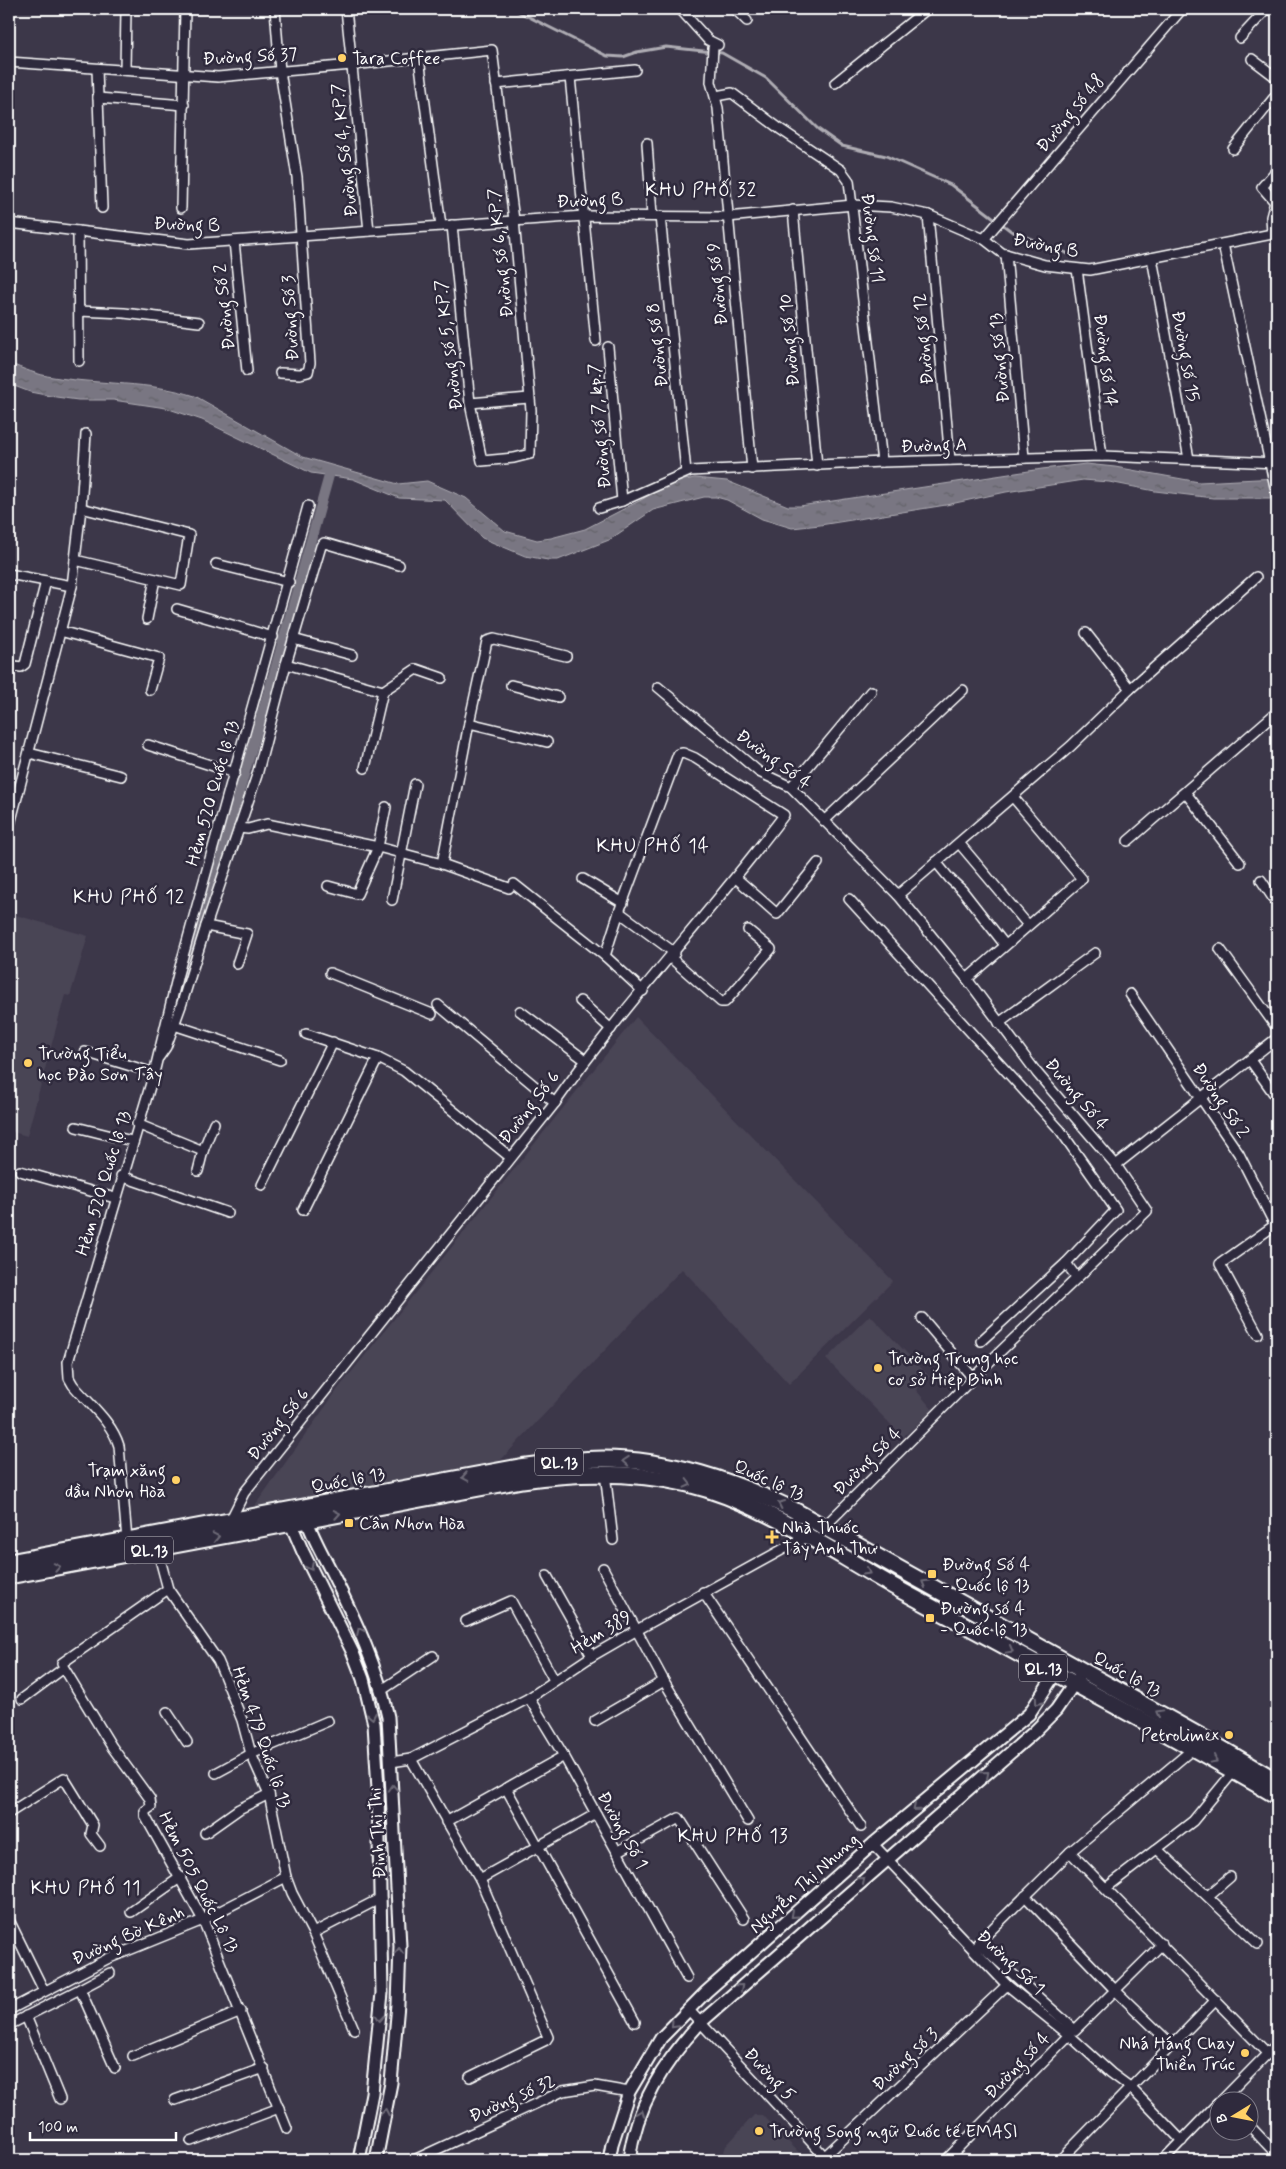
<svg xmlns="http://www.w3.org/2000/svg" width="1286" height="2169" viewBox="0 0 1286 2169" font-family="Mynerve,sans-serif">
<defs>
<pattern id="water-ripples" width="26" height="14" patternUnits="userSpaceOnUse" patternTransform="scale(1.25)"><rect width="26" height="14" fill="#797682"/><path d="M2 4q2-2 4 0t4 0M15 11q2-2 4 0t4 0" fill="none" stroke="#626167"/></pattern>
</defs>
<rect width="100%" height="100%" fill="#3c3749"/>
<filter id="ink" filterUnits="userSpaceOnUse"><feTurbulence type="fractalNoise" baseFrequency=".02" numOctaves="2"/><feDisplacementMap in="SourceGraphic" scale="10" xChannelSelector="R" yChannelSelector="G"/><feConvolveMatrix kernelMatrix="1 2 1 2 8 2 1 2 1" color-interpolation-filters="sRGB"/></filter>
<g filter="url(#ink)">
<g fill="#494455">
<polygon points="9,913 88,936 70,996 65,995 27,1136 9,1131"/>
<polygon points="636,1017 893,1281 789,1384 682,1269 497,1464 251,1511 338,1389"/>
<polygon points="870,1315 930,1377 916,1390 933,1410 903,1437 826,1359"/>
<polygon points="754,2115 763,2115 806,2160 721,2160 726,2146"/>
</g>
<path fill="url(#water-ripples)" stroke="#afadb4" d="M 9,363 C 23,369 38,375 53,377 C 101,385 149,381 195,396 L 303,457 L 398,484 L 427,481 L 466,498 L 505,531 L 537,540 L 551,538 L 585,529 L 641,500 L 668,483 L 695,478 L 727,481 L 788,506 L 800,506 L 1042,469 L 1086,464 L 1115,467 L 1199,482 L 1277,478 L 1277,498 L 1213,498 L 1155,491 L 1109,482 L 1083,480 L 1006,492 L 946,505 L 820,525 L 792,528 L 762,519 L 727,500 L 716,497 L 704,497 L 653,510 L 609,540 L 558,560 L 548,560 L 525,556 L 482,538 L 445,500 L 399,498 L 353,479 L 311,473 L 202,420 L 166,408 L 113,400 L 78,400 L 56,397 L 30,392 L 9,384 Z"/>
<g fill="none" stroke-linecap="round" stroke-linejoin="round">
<polyline stroke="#afadb4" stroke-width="3" points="513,9 607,56 623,57 637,52 666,47 722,53 766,78 818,129 842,146 886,156 951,185 1011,231 1074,256"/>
<polyline stroke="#797682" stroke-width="10" points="172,1021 274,673 330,472"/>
<g stroke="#fff" stroke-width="12">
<g id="minor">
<polyline points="275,9 280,71 297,177 310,363 308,372 300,374 280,373"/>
<polyline points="346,9 369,231"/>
<polyline points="680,9 708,40 718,45"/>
<polyline points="735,9 747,21"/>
<polyline points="1240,38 1267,9"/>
<polyline points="713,48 711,82 718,108 752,469"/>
<polyline points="419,58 441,226"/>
<polyline points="1252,59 1277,78"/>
<polyline points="9,62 218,77 352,65 492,50 514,220 531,410 530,454 514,458 482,461 470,403 452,225"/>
<polyline points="97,69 102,208"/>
<polyline points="125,70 126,9"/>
<polyline points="570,77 596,341"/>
<polyline points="835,83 927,9"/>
<polyline points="496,84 635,70"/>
<polyline points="716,96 732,93 780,129 841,170 849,181 882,462"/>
<polyline points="98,98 184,105"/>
<polyline points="647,143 652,215"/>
<polyline points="1233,149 1277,94"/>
<polyline points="181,208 185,9"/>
<polyline points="793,210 817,466"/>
<polyline points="928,215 950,460"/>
<polyline points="660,216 686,472"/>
<polyline points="9,223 189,244 584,216 727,217 853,205 891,207 928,215 984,239 1002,253 1045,265 1090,270 1277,233"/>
<polyline points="78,231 79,361"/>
<polyline points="1272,234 1271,217 1275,202 1262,187 1277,170"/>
<polyline points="984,239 1182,9"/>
<polyline points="234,241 247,371"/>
<polyline points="1223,244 1277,496"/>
<polyline points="1006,254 1024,458"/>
<polyline points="1152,258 1189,459"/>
<polyline points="1077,269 1102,456"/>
<polyline points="79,311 124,313 199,322"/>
<polyline points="608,347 622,501"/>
<polyline points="470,403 529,398"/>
<polyline points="599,508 622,501 690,471 882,462 1102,456 1277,463"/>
<polyline points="75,560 181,585 189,535 81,508"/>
<polyline points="216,564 289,582"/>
<polyline points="9,574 72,586"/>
<polyline points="177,609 273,637"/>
<polyline points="147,619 155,579"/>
<polyline points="60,631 159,658 150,690"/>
<polyline points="1086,633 1130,689"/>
<polyline points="293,639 352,655"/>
<polyline points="286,664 383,691"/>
<polyline points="9,665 21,667 25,664 46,581"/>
<polyline points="511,685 558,697"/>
<polyline points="658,687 759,772 791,787 898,895 967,979 1037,1073 1116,1165 1147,1211 982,1369 824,1527"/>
<polyline points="469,723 547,742"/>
<polyline points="148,745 235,773"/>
<polyline points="29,753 121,776"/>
<polyline points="365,768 383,691 416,669 442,678"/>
<polyline points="791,787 871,691"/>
<polyline points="1185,792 1240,863"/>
<polyline points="824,821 963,690"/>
<polyline points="9,828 72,586 81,508 86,434"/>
<polyline points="239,828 248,829 267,824 378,847 442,864 509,888"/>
<polyline points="1128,841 1277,712"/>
<polyline points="959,843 1028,925"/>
<polyline points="936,862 950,879 962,890 1005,945"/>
<polyline points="442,864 469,723 487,641 494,639 566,656"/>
<polyline points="736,878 777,914 818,863"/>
<polyline points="583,879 623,903"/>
<polyline points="1261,880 1277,904"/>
<polyline points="514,884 605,956 643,991"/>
<polyline points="328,886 357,894 378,847 386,807"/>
<polyline points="898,895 1071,746 1130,689 1256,577"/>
<polyline points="849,899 1060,1130 1116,1210 1066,1263 981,1341"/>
<polyline points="392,900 415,784"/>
<polyline points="619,912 675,953"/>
<polyline points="206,926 247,934 237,964"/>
<polyline points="1220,949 1277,1028"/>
<polyline points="671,958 721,1002 725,1002 771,949 748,930"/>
<polyline points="330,973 432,1014"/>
<polyline points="967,979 1082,879 1013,797"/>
<polyline points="1130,994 1239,1154 1277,1229"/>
<polyline points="580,1001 611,1029"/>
<polyline points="438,1005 555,1103"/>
<polyline points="520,1011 585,1060"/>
<polyline points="999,1023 1095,953"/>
<polyline points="174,1025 280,1060"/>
<polyline points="306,1034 378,1058 404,1071 510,1157"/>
<polyline points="85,1052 154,1073"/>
<polyline points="159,1057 166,1047 182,1003 206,926 257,775 286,664 321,546 324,543 328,544 399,565"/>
<polyline points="1250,1060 1277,1098"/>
<polyline points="137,1124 203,1151"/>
<polyline points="76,1127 132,1141"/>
<polyline points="1116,1165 1277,1038"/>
<polyline points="20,1171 115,1198"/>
<polyline points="198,1171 203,1151 214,1123"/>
<polyline points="121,1176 228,1213"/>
<polyline points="262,1185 333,1042"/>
<polyline points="303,1210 378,1058"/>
<polyline points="1066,1263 1077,1278"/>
<polyline points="922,1318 973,1378"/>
<polyline points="1258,1334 1220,1264 1275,1225"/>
<polyline points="605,1473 613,1540"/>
<path d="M 230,1521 L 244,1493 L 555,1103 C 625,1003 711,913 784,815 L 695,758 L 683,753 L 678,754 L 619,912 L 605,956"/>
<path d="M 127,1540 L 119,1446 C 112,1422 89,1404 73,1385 L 69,1378 L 68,1362 L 154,1073 L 178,974 L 308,506"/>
<polyline points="157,1548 168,1589 218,1661 224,1675 242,1720 251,1754 269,1794 286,1877 292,1893 313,1933 354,2029"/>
<polyline points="603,1568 664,1681 748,1821"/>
<polyline points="547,1576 592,1656"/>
<polyline points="703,1592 861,1827"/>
<polyline points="466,1621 511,1601 554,1680"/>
<polyline points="62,1663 168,1589"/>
<polyline points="382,1690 433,1656"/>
<polyline points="529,1698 564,1756 687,1978"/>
<polyline points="22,1699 64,1668 112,1747 150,1799 151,1807 145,1811 145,1816 203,1920 287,2129"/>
<polyline points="167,1712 187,1742"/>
<polyline points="595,1721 664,1681"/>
<polyline points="411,1759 529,1698 592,1656 637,1630 798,1541 810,1537"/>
<polyline points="391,1762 411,1759 480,1879 548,2037 546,2040 470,2077"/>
<polyline points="216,1773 251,1754 328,1721"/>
<polyline points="506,1788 635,2022"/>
<polyline points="9,1813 64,1778 93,1825 91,1834 100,1846"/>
<polyline points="446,1822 564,1756"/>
<polyline points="205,1833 239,1809 269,1794"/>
<polyline points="873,1844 1007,1985 1069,2035 1111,2073 1130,2087 1182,2141"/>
<polyline points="1157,1849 1258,1944"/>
<polyline points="617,1852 679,1818 744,1919"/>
<polyline points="1070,1852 1268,2054"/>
<polyline points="480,1879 596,1814"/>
<polyline points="1106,1888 1193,1821 1234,1771"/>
<polyline points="1025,1896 1115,1990 1172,2045"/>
<polyline points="1208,1896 1230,1877"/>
<polyline points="131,1912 181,1877"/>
<polyline points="9,1920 44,1991"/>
<polyline points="313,1933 381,1898"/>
<polyline points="1162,1944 1075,2030 978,1943 1070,1852 1194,1748"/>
<polyline points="80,1989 110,1973"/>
<polyline points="688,2009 828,2160"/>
<polyline points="9,2010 107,1959 203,1920 286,1877"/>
<polyline points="26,2016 60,2099"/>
<polyline points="9,2025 80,1989 115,2068"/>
<polyline points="133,2056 241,2011"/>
<polyline points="175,2100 264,2068"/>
<polyline points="1220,2102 1277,2044"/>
<polyline points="1248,2124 1277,2155"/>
<polyline points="191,2141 279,2108"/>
<polyline points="825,2156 1007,1985"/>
<polyline points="414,2160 563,2091 595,2086 629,2092"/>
<polyline points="946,2160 1069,2035"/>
<polyline points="1060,2160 1216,2000"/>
<polyline points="1163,2160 1218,2103"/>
</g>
</g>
<g stroke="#fff" stroke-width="15">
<g id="tertiary">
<path d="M 305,1514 C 311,1536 324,1556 334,1577 C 357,1624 377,1666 388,1717 L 400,1946 L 398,2004 L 391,2083 L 376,2160"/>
<polyline points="288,1517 303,1552 353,1653 363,1679 374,1724 378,1789 382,1993 372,2093 359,2160"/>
<polyline points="609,2160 612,2144 629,2092 661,2038 706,1992 873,1844 1029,1714 1064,1660"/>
<path d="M 629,2160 C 636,2106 664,2062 700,2023 L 1033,1733 L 1056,1710 L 1078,1678"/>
</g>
</g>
<g stroke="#fff" stroke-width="19">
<g id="trunk">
<path d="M 9,1562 L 519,1467 C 547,1463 575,1459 603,1459 C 670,1459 732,1481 792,1509 L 1200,1736 L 1277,1781"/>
<path d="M 9,1576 L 522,1480 C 578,1472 633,1471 688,1484 C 766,1503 832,1553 902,1591 C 1027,1659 1154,1724 1277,1796"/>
</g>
</g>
<use href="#minor" stroke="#2f2a3d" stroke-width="9"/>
<use href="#tertiary" stroke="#2f2a3d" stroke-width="11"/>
<use href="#trunk" stroke="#2f2a3d" stroke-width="15"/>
</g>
<defs><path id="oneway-chevron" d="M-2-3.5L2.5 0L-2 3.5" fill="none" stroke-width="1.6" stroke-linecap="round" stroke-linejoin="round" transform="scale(1.25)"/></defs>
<g stroke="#6d6a77">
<use href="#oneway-chevron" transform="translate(626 1461) rotate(-176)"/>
<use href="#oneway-chevron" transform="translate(465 1477) rotate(170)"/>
<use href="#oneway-chevron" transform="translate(688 1484) rotate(14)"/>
<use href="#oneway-chevron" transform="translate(781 1504) rotate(-155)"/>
<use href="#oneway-chevron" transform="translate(337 1514) rotate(-10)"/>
<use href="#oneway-chevron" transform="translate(216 1537) rotate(-11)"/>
<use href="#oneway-chevron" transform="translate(57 1567) rotate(-11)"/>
<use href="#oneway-chevron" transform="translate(310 1567) rotate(63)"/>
<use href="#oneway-chevron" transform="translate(867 1572) rotate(30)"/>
<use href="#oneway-chevron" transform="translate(925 1583) rotate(-151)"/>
<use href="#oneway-chevron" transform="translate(360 1631) rotate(-116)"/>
<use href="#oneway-chevron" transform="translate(1010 1650) rotate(29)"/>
<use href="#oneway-chevron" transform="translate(1038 1702) rotate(125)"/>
<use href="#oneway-chevron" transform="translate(1159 1713) rotate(-151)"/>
<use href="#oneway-chevron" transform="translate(372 1716) rotate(79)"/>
<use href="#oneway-chevron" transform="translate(1214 1760) rotate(29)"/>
<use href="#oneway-chevron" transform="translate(986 1774) rotate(-41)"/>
<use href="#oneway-chevron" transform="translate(393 1788) rotate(-93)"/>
<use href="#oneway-chevron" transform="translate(916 1808) rotate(140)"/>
<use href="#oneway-chevron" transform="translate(862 1880) rotate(-41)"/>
<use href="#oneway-chevron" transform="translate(794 1915) rotate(138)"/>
<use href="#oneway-chevron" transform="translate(399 1951) rotate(-89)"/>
<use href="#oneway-chevron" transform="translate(740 1987) rotate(-41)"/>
<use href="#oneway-chevron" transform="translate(380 2018) rotate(94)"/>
<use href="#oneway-chevron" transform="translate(674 2025) rotate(133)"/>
<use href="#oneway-chevron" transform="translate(385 2112) rotate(-79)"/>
<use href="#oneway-chevron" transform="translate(641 2113) rotate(-70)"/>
</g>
</g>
<g fill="#ffd166" stroke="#2f2a3d" stroke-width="2">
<circle cx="342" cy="58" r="5"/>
<circle cx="28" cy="1063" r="5"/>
<circle cx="878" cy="1368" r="5"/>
<circle cx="176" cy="1480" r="5"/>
<rect x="344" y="1518" width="10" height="10" rx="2.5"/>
<path d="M769.5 1529.5h5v5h5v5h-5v5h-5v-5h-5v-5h5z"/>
<rect x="927" y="1569" width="10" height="10" rx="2.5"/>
<rect x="925" y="1613" width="10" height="10" rx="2.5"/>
<circle cx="1229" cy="1735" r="5"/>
<circle cx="1245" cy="2053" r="5"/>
<circle cx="759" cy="2131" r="5"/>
</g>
<g text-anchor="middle" stroke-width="5" stroke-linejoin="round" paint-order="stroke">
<g fill="#2f2a3d" stroke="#c1bfc5" stroke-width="1">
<rect x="535" y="1448.5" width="48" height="27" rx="4"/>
<rect x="125" y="1536.5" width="48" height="27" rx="4"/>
<rect x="1019" y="1654.5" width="48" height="27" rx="4"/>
</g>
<g font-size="16" font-weight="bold" fill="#fff">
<text x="559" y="1468">QL.13</text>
<text x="149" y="1556">QL.13</text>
<text x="1043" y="1674">QL.13</text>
</g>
<g font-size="18" fill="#fff" stroke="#2f2a3d">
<text transform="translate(250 56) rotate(-3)" y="6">Đường Số 37</text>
<text transform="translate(1070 113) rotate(-50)" y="6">Đường số 48</text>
<text transform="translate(344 150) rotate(-96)" y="6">Đường Số 4, KP.7</text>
<text transform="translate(590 200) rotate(-2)" y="6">Đường B</text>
<text transform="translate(187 224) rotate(2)" y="6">Đường B</text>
<text transform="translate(873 238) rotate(83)" y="6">Đường số 11</text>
<text transform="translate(1046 245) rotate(11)" y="6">Đường B</text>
<text transform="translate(500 253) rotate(-96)" y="6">Đường số 6, KP.7</text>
<text transform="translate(717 284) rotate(-96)" y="6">Đường số 9</text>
<text transform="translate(224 307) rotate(-96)" y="6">Đường Số 2</text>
<text transform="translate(290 318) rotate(-93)" y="6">Đường Số 3</text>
<text transform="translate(923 339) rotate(-95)" y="6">Đường số 12</text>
<text transform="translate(789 340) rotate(-95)" y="6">Đường số 10</text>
<text transform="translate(448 345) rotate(-97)" y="6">Đường số 5, KP.7</text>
<text transform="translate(657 345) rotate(-96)" y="6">Đường số 8</text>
<text transform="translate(1186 356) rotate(80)" y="6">Đường số 15</text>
<text transform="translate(999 358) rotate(-95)" y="6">Đường số 13</text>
<text transform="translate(1106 360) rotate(83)" y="6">Đường số 14</text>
<text transform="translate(599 426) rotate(-95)" y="6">Đường số 7, kp.7</text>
<text transform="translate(934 445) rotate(-2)" y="6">Đường A</text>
<text transform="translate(774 759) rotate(36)" y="6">Đường Số 4</text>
<text transform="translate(212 793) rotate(-74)" y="6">Hẻm 520 Quốc lộ 13</text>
<text transform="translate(1077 1094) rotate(50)" y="6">Đường Số 4</text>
<text transform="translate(1221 1100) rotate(56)" y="6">Đường Số 2</text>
<text transform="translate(529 1107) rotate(-52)" y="6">Đường Số 6</text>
<text transform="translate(103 1183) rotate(-73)" y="6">Hẻm 520 Quốc lộ 13</text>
<text transform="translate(278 1424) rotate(-51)" y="6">Đường Số 6</text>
<text transform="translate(867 1461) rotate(-45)" y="6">Đường Số 4</text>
<text transform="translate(348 1480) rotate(-11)" y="6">Quốc lộ 13</text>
<text transform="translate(769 1480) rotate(24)" y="6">Quốc lộ 13</text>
<text transform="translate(601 1632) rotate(-31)" y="6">Hẻm 389</text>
<text transform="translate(1127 1674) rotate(29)" y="6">Quốc lộ 13</text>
<text transform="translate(262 1737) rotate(71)" y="6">Hẻm 479 Quốc lộ 13</text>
<text transform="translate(623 1830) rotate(61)" y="6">Đường Số 1</text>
<text transform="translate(377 1833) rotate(-93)" y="6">Đinh Thị Thi</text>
<text transform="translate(199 1882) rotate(63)" y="6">Hẻm 505 Quốc Lộ 13</text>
<text transform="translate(804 1883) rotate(-42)" y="6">Nguyễn Thị Nhung</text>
<text transform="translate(128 1935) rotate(-24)" y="6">Đường Bờ Kênh</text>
<text transform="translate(1011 1962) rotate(43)" y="6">Đường Số 1</text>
<text transform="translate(905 2059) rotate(-43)" y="6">Đường số 3</text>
<text transform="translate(1017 2065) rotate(-46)" y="6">Đường số 4</text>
<text transform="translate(770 2074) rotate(47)" y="6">Đường 5</text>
<text transform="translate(512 2098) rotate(-24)" y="6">Đường số 32</text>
</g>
<g font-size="18" fill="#fff" stroke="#2f2a3d" text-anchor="start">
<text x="352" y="64">Tara Coffee</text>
<text x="38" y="1059">Trường Tiểu<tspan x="38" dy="21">học Đào Sơn Tây</tspan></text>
<text x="888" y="1364">Trường Trung học<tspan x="888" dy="21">cơ sở Hiệp Bình</tspan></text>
<text x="166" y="1476" text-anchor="end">Trạm xăng<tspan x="166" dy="21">dầu Nhơn Hòa</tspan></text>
<text x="359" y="1529">Cân Nhơn Hòa</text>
<text x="782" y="1533">Nhà Thuốc<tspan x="782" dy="21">Tây Anh Thư</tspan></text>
<text x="942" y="1570">Đường Số 4<tspan x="942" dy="21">- Quốc lộ 13</tspan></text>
<text x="940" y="1614">Đường số 4<tspan x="940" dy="21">- Quốc lộ 13</tspan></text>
<text x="1219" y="1741" text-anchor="end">Petrolimex</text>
<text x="1235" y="2049" text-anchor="end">Nhá Háng Chay<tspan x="1235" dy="21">Thiền Trúc</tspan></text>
<text x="769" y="2137">Trường Song ngữ Quốc tế EMASI</text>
</g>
<g font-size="19" letter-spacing="1" fill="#fff" stroke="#2f2a3d">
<text x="701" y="196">KHU PHỐ 32</text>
<text x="653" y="852">KHU PHỐ 14</text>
<text x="129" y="903">KHU PHỐ 12</text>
<text x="733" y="1842">KHU PHỐ 13</text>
<text x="86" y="1894">KHU PHỐ 11</text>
</g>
</g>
<rect width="1286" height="2169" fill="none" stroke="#2f2a3d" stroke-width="30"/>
<rect x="15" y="15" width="1256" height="2139" fill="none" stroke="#fff" stroke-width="2" filter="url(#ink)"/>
<g transform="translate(1234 2116) rotate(260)"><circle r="24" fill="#2f2a3d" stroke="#827f8b"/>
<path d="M0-4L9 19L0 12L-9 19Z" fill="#ffd166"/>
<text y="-8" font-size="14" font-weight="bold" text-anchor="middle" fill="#ffffff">B</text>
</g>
<path d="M30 2132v8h146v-8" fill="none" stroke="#ffffff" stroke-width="2.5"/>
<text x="38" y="2132" font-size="15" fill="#ffffff" stroke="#2f2a3d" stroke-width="4" paint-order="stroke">100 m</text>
</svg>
